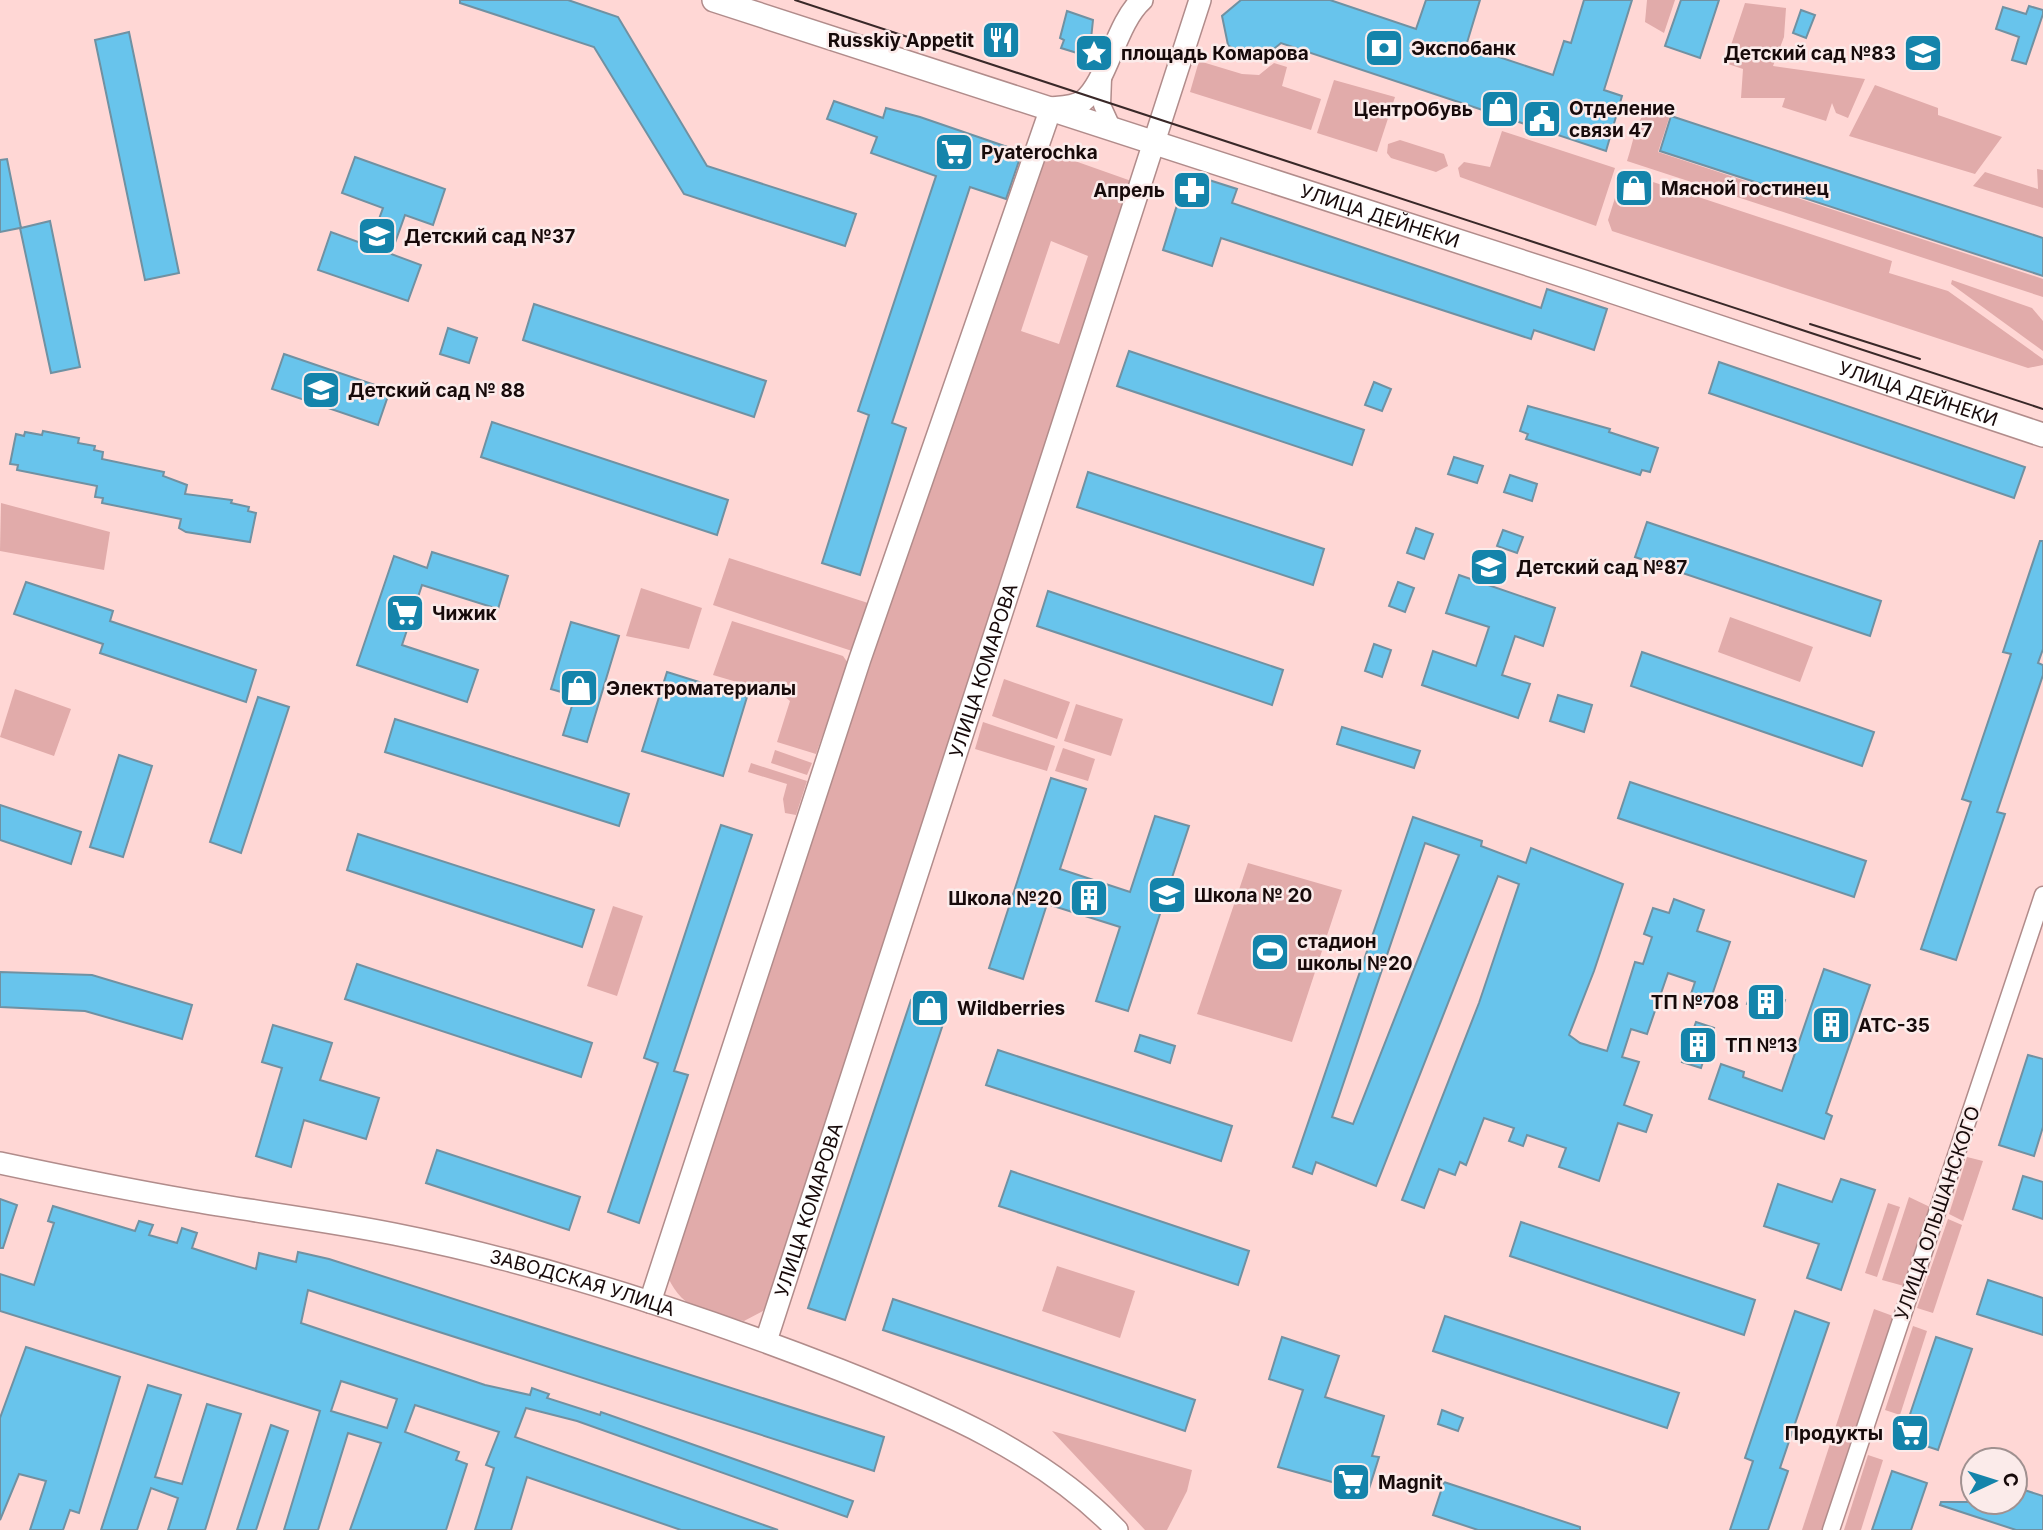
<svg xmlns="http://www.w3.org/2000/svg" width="2043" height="1530" viewBox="0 0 2043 1530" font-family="Inter,sans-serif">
<rect width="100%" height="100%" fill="#ffd7d5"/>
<g fill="#e1abaa" fill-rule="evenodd">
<polygon points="1647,0 1675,0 1664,33 1645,22"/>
<polygon points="1745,3 1786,8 1784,37 1773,66 1865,79 1848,118 1836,113 1832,103 1826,121 1782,107 1785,98 1741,98 1743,69 1725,63"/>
<polygon points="1199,61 1242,74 1259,75 1274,63 1287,67 1282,86 1321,99 1311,130 1190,92"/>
<polygon points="1334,80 1395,97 1377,152 1317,133"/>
<polygon points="1875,85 1938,108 1938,115 2002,137 1975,174 1849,136"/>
<path d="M 1659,103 L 1673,106 L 1658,152 L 2043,279 L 2043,297 L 1627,161 C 1634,141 1637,108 1659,103 Z"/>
<polygon points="1502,131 1615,168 1596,226 1460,177 1458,168 1464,162 1490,167"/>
<polygon points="1400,140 1444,154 1448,166 1436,172 1391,158 1387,153 1388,144"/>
<path d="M 1041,149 L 1137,183 L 779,1290 L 763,1311 L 744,1321 C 710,1312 683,1312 668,1277 ZM 1051,241 L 1088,256 L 1059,344 L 1021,331 Z"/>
<polygon points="2037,169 2043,170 2043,208 1973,186 1985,172 2038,189"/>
<polygon points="1622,176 1626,177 1622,191 1646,198 1650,181 1892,261 1889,273 1948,291 2043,359 2043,365 2028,368 1612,231 1608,220"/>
<polygon points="1952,280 2032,308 2043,321 2043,351 1951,284"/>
<polygon points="1,503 110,532 104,570 0,551"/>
<polygon points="729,558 868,603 852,651 713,605"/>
<polygon points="641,588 702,608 689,649 626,636"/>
<polygon points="1730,617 1813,647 1800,682 1718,652"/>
<polygon points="732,621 843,656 848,663 816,754 777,742 790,701 784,696 713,675"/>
<polygon points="1004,679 1070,702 1057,739 992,716"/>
<polygon points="15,689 71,709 54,756 0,737"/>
<polygon points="1076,704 1123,719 1111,756 1064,741"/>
<polygon points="983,722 1055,746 1047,771 975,749"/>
<polygon points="1063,748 1095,759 1088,781 1055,771"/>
<polygon points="775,750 812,763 807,775 771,763"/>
<polygon points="751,763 807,781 796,815 785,813 783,799 787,784 748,772"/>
<polygon points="1248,863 1342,890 1292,1042 1197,1014"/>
<polygon points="613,906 643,916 617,996 587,986"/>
<polygon points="1967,1157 1983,1161 1963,1221 1949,1214"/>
<polygon points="1909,1197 1930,1207 1904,1286 1882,1280"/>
<polygon points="1888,1203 1900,1207 1877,1277 1865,1273"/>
<polygon points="1948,1219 1962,1225 1933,1313 1917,1308"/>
<polygon points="1057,1266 1135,1291 1120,1338 1042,1311"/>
<polygon points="1874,1309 1893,1316 1823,1530 1802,1530"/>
<polygon points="1913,1326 1927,1331 1900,1415 1885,1410"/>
<polygon points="1052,1431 1192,1470 1187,1491 1167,1530 1145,1530"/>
<polygon points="1868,1455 1883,1460 1861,1530 1844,1530"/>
</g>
<g fill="#68c4ec" stroke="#7091a2" stroke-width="2" fill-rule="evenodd">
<polygon points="460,0 568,0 618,17 707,166 856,214 845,246 684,194 594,47 460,3"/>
<polygon points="1241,0 1330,0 1416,29 1426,0 1480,0 1466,46 1553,75 1564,41 1571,43 1584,0 1632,0 1604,90 1622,96 1606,151 1281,43 1264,57 1244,57 1228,45 1222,16"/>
<polygon points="1681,0 1719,0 1700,58 1665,46"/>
<polygon points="2029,6 2043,10 2043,14 2026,64 2012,60 2019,37 1996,29 2003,7 2026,14"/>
<polygon points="1801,10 1815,15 1806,38 1793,33"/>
<polygon points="1067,11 1093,20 1091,39 1094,45 1090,57 1061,48 1064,40 1060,38"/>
<polygon points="129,32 179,273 145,280 95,40"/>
<polygon points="834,101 883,118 886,108 920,117 1022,152 1006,199 970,187 892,423 906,428 860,575 822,563 869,415 858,411 936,176 871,153 877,137 827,119"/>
<polygon points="1671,116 2043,238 2043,276 1660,151"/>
<polygon points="355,157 445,189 433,225 405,215 391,254 421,265 408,301 318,270 331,232 369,246 383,208 342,193"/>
<polygon points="7,159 21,228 50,221 80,367 51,373 20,228 0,232 0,160"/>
<polygon points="1187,173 1237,189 1232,203 1541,308 1547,289 1607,309 1594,350 1534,330 1531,339 1221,238 1212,266 1163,250"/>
<polygon points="1626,177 1650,185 1646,198 1622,191"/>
<polygon points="534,304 766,381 754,417 523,340"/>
<polygon points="448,328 477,338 469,363 440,354"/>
<polygon points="1129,351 1364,430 1352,465 1117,386"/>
<polygon points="284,354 390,390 378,425 272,389"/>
<polygon points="1719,362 2025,467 2014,498 1709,393"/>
<polygon points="1374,382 1391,389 1382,411 1365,405"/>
<polygon points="1528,406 1610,429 1609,432 1658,448 1650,472 1642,470 1640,475 1526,439 1528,434 1520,431"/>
<polygon points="492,422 728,500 717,535 481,457"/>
<polygon points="43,431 79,438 78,443 95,446 94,450 103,452 102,459 164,472 163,476 187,485 185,494 232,500 231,503 249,507 248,511 256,513 250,542 186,532 179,528 181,519 102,503 103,498 95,497 97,486 17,470 18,465 10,464 16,434 24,436 25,432 42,435"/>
<polygon points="1454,457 1483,466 1477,483 1448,474"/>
<polygon points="1088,472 1324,549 1313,585 1077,507"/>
<polygon points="1510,475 1537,484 1532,501 1504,492"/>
<polygon points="1647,522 1881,601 1870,636 1635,557"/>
<polygon points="1416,528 1433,534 1424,559 1407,553"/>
<polygon points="1503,530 1523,537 1517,553 1497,546"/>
<polygon points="2040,541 2043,541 2043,649 2038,663 2043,665 2043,675 1997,812 2005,814 1956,960 1921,949 1971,802 1962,799 2011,654 2003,652"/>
<polygon points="432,552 508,576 498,609 422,585 402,645 478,670 467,702 357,665 394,556 427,568"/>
<polygon points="1459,575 1555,608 1543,646 1515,636 1502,675 1530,684 1518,718 1422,685 1433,651 1476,666 1489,627 1446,613"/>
<polygon points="26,582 113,611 110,621 256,670 246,702 100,653 103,644 14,614"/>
<polygon points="1398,582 1414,588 1405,612 1389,606"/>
<polygon points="1048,591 1283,670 1272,705 1037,626"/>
<polygon points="571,622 619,636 587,742 563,735 575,696 551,689"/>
<polygon points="1374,644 1391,650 1382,677 1365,671"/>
<polygon points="1642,652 1874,732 1862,766 1631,686"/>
<polygon points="667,672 747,697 723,776 642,751"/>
<polygon points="1558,695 1592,705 1584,732 1550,721"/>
<polygon points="258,697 289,707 241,853 210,842"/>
<polygon points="395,719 629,794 619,826 385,752"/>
<polygon points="1342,727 1420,751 1414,768 1337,744"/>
<polygon points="119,755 152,766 123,857 90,847"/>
<polygon points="1051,778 1086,789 1060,869 1130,892 1155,816 1189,826 1128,1011 1096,1001 1120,927 1047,904 1023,979 989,968"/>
<polygon points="1630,782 1866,861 1854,897 1618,818"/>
<polygon points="0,805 81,832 71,864 0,840"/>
<path d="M 1413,817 L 1482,841 L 1481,846 L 1526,863 L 1531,848 L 1623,884 L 1594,971 L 1569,1035 L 1580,1043 L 1607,1051 L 1635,962 L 1643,964 L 1652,937 L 1644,934 L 1653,908 L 1669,913 L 1674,899 L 1704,910 L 1697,931 L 1730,942 L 1708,1007 L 1689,1000 L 1695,982 L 1668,973 L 1647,1034 L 1631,1029 L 1622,1057 L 1639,1062 L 1624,1105 L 1652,1115 L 1646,1132 L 1618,1123 L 1599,1181 L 1559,1167 L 1566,1148 L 1527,1135 L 1523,1146 L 1509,1141 L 1514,1128 L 1484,1118 L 1466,1165 L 1460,1162 L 1455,1175 L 1439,1169 L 1424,1208 L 1402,1200 L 1479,1003 L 1519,884 L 1498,876 L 1376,1186 L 1316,1162 L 1312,1174 L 1293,1167 ZM 1425,843 L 1459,855 L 1353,1124 L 1332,1117 Z"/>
<polygon points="721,825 752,835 674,1071 688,1075 639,1223 608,1212 658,1063 644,1058"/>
<polygon points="358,834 594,910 582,947 347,870"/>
<polygon points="357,964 592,1043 581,1077 345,999"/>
<polygon points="1824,969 1870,985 1826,1113 1832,1116 1824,1139 1709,1099 1721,1064 1744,1072 1743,1077 1782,1091"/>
<polygon points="0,972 92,975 192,1005 182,1039 85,1011 0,1007"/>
<polygon points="1753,988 1785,1000 1779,1016 1747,1004"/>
<polygon points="911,1000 947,1012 845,1320 808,1308"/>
<polygon points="1696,1022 1714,1028 1701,1068 1682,1062"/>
<polygon points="273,1025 332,1043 320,1080 379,1098 366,1139 304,1120 291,1167 256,1156 282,1068 262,1062"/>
<polygon points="1140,1035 1175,1046 1170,1063 1135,1051"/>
<polygon points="998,1050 1232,1126 1221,1161 986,1085"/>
<polygon points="2028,1055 2043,1059 2043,1127 2034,1156 1999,1145"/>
<polygon points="437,1150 580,1197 569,1230 426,1183"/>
<polygon points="1011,1171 1249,1251 1238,1285 999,1206"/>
<polygon points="2023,1176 2043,1182 2043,1219 2013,1209"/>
<polygon points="1841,1179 1875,1190 1841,1290 1807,1278 1819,1244 1764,1226 1778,1184 1832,1202"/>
<polygon points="0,1199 17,1205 3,1248 0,1248"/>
<path d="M 53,1206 L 135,1231 L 139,1221 L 153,1225 L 149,1235 L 177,1243 L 182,1228 L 197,1233 L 192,1248 L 256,1269 L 259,1253 L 296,1262 L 298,1252 L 329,1259 L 884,1437 L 874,1471 L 308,1290 L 301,1323 L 485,1385 L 530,1395 L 532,1388 L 549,1394 L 547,1398 L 600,1415 L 601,1412 L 853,1501 L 847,1517 L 577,1421 L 526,1408 L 515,1437 L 778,1530 L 681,1530 L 527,1477 L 511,1530 L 475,1530 L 494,1468 L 486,1465 L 499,1432 L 415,1405 L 405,1432 L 459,1452 L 456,1460 L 467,1464 L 446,1530 L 350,1530 L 381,1443 L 348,1433 L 318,1530 L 284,1530 L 320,1411 L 0,1311 L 0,1274 L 34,1285 L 54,1223 L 48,1221 ZM 341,1381 L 397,1399 L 387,1428 L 331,1411 Z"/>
<polygon points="1521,1222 1755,1300 1744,1335 1510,1256"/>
<polygon points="1988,1280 2043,1298 2043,1335 1977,1314"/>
<polygon points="893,1299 1195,1400 1185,1431 883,1330"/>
<polygon points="1795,1311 1829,1323 1780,1468 1788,1471 1768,1530 1730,1530 1753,1461 1745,1458"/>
<polygon points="1445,1316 1679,1393 1667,1428 1433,1351"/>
<polygon points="1282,1337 1339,1356 1325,1397 1384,1416 1372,1456 1379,1457 1368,1492 1278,1467 1303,1390 1269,1379"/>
<polygon points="1936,1337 1972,1349 1938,1450 1902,1438"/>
<polygon points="26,1347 120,1377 79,1513 70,1510 63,1530 30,1530 46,1481 19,1474 0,1520 0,1418"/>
<polygon points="148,1385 181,1395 155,1477 182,1484 207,1404 241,1414 205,1530 168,1530 178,1498 151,1488 137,1530 101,1530"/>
<polygon points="1442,1410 1463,1418 1458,1431 1438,1424"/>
<polygon points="271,1425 288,1431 256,1530 237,1530"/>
<polygon points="1892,1471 1927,1483 1911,1530 1872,1530"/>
<polygon points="1444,1482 1580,1527 1580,1530 1478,1530 1433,1515"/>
<polygon points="2015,1487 2043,1496 2043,1530 2016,1530 1940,1505 1941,1502 2015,1502"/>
</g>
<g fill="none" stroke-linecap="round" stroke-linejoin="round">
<g stroke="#b18c8b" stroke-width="19">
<g id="minor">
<polyline points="1103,78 1102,105 1113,129"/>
<polyline points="1831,1530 2043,895"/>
</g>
</g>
<g stroke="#b18c8b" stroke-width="24">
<g id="tertiary">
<path id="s1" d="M 0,1163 C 66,1177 133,1191 200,1202 C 264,1213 330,1221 394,1234 C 546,1264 696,1314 840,1370 C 939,1409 1041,1452 1117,1530"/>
<path d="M 650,1302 L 860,659 L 1051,108 C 1061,107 1074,107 1083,101 C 1107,83 1116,23 1142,0"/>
<path id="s2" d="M 766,1341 L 1200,0"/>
</g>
</g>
<g stroke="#b18c8b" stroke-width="26">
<g id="secondary">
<path id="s3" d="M 714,0 L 1584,282 L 2043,435"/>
</g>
</g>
<use href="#minor" stroke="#fff" stroke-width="16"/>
<use href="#tertiary" stroke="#fff" stroke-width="21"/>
<use href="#secondary" stroke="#fff" stroke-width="23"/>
<g stroke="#392828" stroke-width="2">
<polyline points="795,0 2043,409"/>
<polyline points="1810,324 1920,359"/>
</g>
</g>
<defs>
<g id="restaurant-square" transform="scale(2.0125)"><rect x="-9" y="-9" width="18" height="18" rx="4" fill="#1484ab" stroke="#fbebea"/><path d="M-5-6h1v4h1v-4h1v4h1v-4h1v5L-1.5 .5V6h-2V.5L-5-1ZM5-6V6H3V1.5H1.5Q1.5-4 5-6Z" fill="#fff"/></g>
<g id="bank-square" transform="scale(2.0125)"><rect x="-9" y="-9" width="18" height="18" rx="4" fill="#1484ab" stroke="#fbebea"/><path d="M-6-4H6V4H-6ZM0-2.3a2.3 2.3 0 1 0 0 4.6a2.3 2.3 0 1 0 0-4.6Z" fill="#fff"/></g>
<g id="sight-square" transform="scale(2.0125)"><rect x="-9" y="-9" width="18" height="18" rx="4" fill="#1484ab" stroke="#fbebea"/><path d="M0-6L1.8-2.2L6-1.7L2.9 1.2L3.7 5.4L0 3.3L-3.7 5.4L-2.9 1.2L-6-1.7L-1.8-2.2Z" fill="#fff"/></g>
<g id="school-square" transform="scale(2.0125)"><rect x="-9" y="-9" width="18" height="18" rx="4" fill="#1484ab" stroke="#fbebea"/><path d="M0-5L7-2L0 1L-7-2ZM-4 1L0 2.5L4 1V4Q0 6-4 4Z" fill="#fff"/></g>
<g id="shop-square" transform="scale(2.0125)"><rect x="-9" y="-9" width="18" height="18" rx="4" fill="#1484ab" stroke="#fbebea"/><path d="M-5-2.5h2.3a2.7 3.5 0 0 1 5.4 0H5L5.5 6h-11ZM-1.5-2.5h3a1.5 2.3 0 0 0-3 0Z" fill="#fff"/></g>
<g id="civic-square" transform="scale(2.0125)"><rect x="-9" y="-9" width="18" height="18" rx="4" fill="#1484ab" stroke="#fbebea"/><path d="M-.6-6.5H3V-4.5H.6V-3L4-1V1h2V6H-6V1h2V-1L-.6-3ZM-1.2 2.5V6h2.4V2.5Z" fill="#fff"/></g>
<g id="supermarket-square" transform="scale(2.0125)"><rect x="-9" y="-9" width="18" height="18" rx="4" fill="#1484ab" stroke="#fbebea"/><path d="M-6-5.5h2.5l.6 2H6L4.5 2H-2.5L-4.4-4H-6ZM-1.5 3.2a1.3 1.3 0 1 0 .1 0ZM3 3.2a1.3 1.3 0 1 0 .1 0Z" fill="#fff"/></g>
<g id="pharmacy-square" transform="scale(2.0125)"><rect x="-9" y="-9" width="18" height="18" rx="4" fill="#1484ab" stroke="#fbebea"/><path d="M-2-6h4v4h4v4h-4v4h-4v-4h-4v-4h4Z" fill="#fff"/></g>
<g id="building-square" transform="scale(2.0125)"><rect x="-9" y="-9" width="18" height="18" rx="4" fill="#1484ab" stroke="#fbebea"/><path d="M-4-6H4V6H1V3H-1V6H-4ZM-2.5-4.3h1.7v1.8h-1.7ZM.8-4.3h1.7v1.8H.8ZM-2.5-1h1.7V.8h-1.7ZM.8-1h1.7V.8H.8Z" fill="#fff"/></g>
<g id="stadium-square" transform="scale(2.0125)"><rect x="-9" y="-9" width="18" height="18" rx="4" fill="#1484ab" stroke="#fbebea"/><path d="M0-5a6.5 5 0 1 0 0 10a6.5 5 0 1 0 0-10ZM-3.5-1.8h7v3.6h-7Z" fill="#fff"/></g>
</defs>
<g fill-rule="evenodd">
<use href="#restaurant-square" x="1001" y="40"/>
<use href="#bank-square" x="1384" y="48"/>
<use href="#sight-square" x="1094" y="53"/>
<use href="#school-square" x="1923" y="53"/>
<use href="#shop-square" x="1500" y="109"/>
<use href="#civic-square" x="1542" y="119"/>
<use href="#supermarket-square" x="954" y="152"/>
<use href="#shop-square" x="1634" y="188"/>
<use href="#pharmacy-square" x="1192" y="190"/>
<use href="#school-square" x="377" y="236"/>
<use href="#school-square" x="321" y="390"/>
<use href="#school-square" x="1489" y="567"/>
<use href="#supermarket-square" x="405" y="613"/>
<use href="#shop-square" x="579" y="688"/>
<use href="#school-square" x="1167" y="895"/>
<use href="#building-square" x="1089" y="898"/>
<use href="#stadium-square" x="1270" y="952"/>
<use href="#building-square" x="1766" y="1002"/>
<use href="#shop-square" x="930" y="1008"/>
<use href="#building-square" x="1831" y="1025"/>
<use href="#building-square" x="1698" y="1045"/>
<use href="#supermarket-square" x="1910" y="1433"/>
<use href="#supermarket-square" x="1351" y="1482"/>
</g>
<g text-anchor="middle" stroke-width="5" stroke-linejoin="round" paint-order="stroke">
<g font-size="19" font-weight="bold" fill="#170a0a" stroke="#fbebea" text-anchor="start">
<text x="974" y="47" text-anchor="end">Russkiy Appetit</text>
<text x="1411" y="55">Экспобанк</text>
<text x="1121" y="60">площадь Комарова</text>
<text x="1896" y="60" text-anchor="end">Детский сад №83</text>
<text x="1569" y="115">Отделение<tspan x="1569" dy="22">связи 47</tspan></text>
<text x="1473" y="116" text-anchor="end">ЦентрОбувь</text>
<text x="981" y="159">Pyaterochka</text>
<text x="1661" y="195">Мясной гостинец</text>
<text x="1165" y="197" text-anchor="end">Апрель</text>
<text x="404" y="243">Детский сад №37</text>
<text x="348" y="397">Детский сад № 88</text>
<text x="1516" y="574">Детский сад №87</text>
<text x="432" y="620">Чижик</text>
<text x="606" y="695">Электроматериалы</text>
<text x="1194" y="902">Школа № 20</text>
<text x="1062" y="905" text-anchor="end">Школа №20</text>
<text x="1297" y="948">стадион<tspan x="1297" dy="22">школы №20</tspan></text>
<text x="1739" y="1009" text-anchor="end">ТП №708</text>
<text x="957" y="1015">Wildberries</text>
<text x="1858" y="1032">АТС-35</text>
<text x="1725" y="1052">ТП №13</text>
<text x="1883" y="1440" text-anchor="end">Продукты</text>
<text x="1378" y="1489">Magnit</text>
</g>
<g font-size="19" fill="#170a0a" stroke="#fbebea">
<text dy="7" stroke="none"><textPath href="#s3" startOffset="700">УЛИЦА ДЕЙНЕКИ</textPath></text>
<text dy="7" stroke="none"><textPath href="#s3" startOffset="1267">УЛИЦА ДЕЙНЕКИ</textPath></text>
<text dy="7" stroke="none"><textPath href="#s2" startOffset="705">УЛИЦА КОМАРОВА</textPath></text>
<text dy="7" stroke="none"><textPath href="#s2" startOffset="138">УЛИЦА КОМАРОВА</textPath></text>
<text transform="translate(1937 1213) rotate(-71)" y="7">УЛИЦА ОЛЬШАНСКОГО</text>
<text dy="7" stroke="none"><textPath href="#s1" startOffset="595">ЗАВОДСКАЯ УЛИЦА</textPath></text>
</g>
</g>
<g transform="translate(1994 1481) rotate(86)"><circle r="33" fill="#fbebea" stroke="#a09190" stroke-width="2"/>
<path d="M0-5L12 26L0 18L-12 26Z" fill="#1484ab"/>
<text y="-10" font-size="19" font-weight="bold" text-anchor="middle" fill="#170a0a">С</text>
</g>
</svg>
